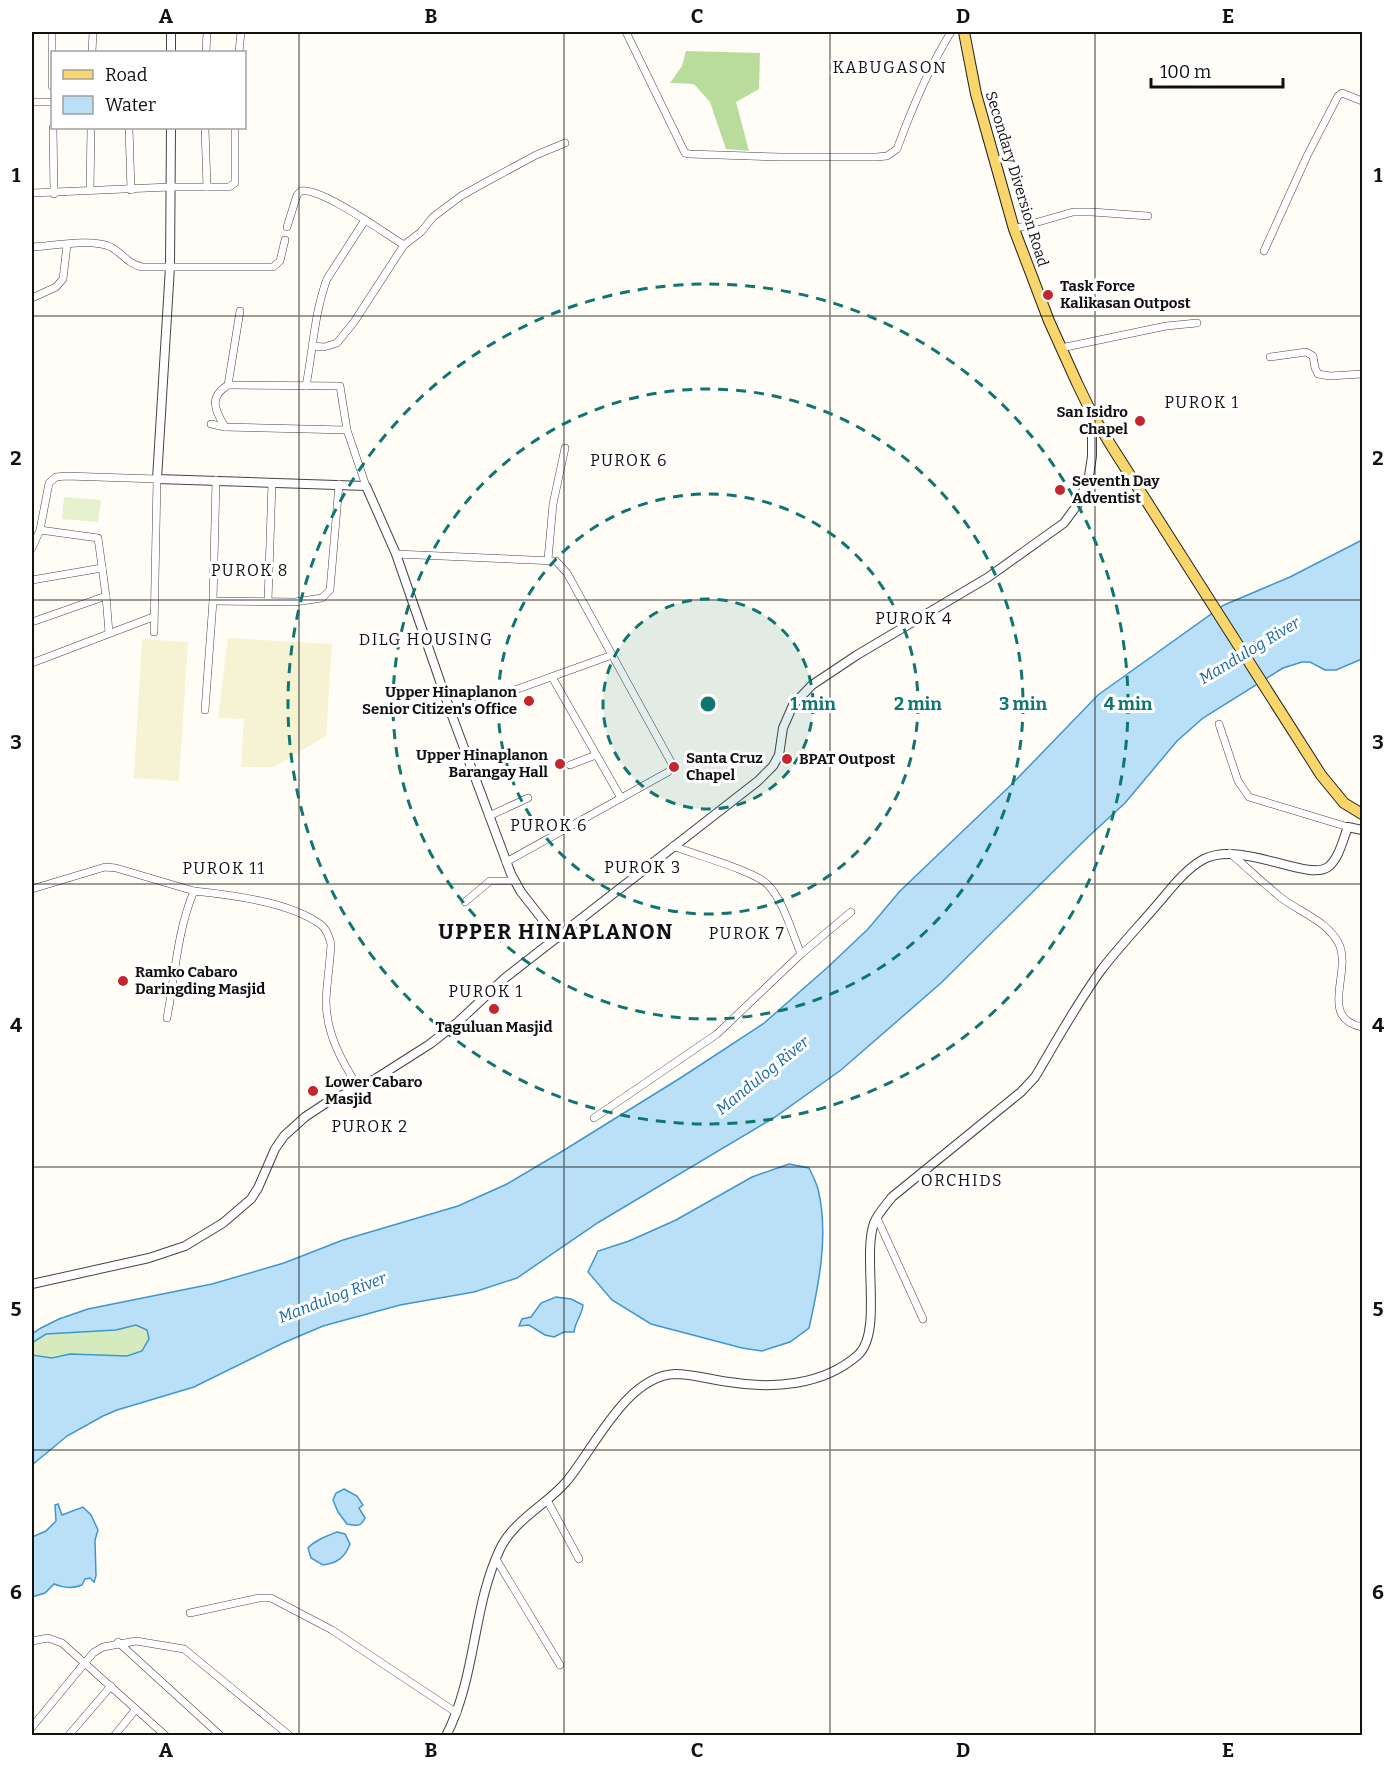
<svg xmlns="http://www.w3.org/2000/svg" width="1394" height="1767" viewBox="0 0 1394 1767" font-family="Bitter,serif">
<rect width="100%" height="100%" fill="#fffdf5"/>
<g fill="#f6f3d4">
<polygon points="228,638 332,644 326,736 274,767 241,767 244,719 218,718"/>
<polygon points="142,639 188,642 179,781 134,778"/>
</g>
<path fill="#d5ebbd" d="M 136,1325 L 147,1330 C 162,1367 90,1354 73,1354 C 58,1355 45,1361 32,1355 L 32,1343 L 46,1334 L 116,1330 Z"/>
<polygon fill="#b9dc9c" points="686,51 760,53 759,89 736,102 749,151 726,149 710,102 694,84 670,83 682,66"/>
<polygon fill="#e6f2cf" points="64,497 101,500 98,522 62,519"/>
<g fill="#b9e0f7" stroke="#3f96cf" stroke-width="1.5">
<polygon points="1362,540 1362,659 1336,670 1325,670 1310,662 1302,662 1283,668 1203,718 1177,741 1125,803 1088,837 941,983 841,1070 775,1117 599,1222 517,1278 474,1292 400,1305 323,1326 283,1343 194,1387 117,1410 103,1416 67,1436 32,1465 32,1355 52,1358 70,1354 127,1356 142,1351 149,1339 147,1330 136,1325 116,1330 46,1334 32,1343 32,1334 41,1328 59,1319 88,1309 212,1284 284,1263 343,1240 458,1206 507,1184 561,1152 682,1077 763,1024 828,967 868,929 900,891 1011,785 1098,695 1224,605 1290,577"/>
<path d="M 789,1164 L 809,1168 C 812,1174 816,1182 818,1189 C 829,1234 819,1284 809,1328 L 790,1342 L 774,1347 L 762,1351 L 742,1348 L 651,1324 L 612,1300 L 588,1272 L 598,1251 L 629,1241 L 676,1220 L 752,1177 Z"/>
<path d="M 556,1297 L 571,1299 L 583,1305 C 582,1315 575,1322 574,1332 L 564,1332 L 554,1337 L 545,1335 L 529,1325 L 519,1326 L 522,1319 L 531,1317 L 541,1303 Z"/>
<path d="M 344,1489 L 357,1496 L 363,1505 L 359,1508 L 365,1518 C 361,1527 356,1526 347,1524 L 338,1512 L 333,1500 L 336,1493 Z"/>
<path d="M 58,1504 L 62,1515 L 83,1507 L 91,1515 L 98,1530 L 95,1540 L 96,1576 L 94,1582 L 90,1578 L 85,1579 L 82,1585 C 72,1589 63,1588 54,1584 L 45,1593 L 32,1597 L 32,1537 L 46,1531 L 56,1521 L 55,1505 Z"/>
<path d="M 337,1532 L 345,1534 L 350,1544 C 345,1557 338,1563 323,1565 L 311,1558 L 308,1548 C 315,1540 327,1536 337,1532 Z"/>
</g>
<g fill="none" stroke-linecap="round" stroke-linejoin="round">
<g stroke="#444" stroke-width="8">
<g id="minor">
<polyline points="52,32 52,86"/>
<path d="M 626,32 L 685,153 L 689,154 L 781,157 L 876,157 L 887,156 L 897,149 C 912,108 928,69 951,32"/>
<polyline points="92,52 93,32"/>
<polyline points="206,52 207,32"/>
<polyline points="239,52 241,32"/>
<polyline points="32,102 52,102"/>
<polyline points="53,128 54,194"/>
<polyline points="129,128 131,190"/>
<polyline points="205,128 207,187"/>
<polyline points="90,190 91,128"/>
<polyline points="32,193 170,187 229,187 235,183 235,128"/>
<path d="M 287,227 L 297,195 L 301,191 C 321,187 384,233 404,245"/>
<polyline points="1014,229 1073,212 1092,212 1148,216"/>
<path d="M 32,247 C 53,246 92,238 111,247 C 123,254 128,264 142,267 L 273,267 L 280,261 L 285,240"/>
<polyline points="1264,251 1307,156 1338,96 1342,93 1362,101"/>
<polyline points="32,298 56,287 63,279 67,245"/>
<polyline points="313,346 324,347 337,343 354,322 404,245 421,232 433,217 461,196 486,182 536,155 565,143"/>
<polyline points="1061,348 1166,326 1197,323"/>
<polyline points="1270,357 1306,352 1313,356 1315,368 1318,374 1330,376 1362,374"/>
<polyline points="228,385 340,386 347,430 366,486"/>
<path d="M 306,386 C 313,350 314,314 327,279 L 365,220"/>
<polyline points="211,424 225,427 347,430"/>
<path d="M 225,427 C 214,409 209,397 228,385 L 240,311"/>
<polyline points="40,530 98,538 106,596 109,633"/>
<polyline points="32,548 40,530 49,483 56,477 66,476 157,479 154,632"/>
<polyline points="396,554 556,561 567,573 671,762 671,769 668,772 506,862"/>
<polyline points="548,559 553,504 565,448"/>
<polyline points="32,580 102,568"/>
<polyline points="213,601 295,602 322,598 330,590 339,484"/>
<polyline points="268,601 272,483"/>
<polyline points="32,622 106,596"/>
<polyline points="32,663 153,617"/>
<polyline points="552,677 621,798"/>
<polyline points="205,710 213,601 216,480"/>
<polyline points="451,713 612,655"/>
<polyline points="1219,724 1238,781 1249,797 1348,827"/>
<polyline points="570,765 596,755"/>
<polyline points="489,816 528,798"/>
<path d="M 673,846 C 693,854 754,871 767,884 C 783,899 792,933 801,954"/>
<path d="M 1230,853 C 1246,867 1262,882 1279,896 C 1298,912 1327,920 1339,944 C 1352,973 1318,1018 1362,1027"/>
<polyline points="32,889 105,867 116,868 194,891"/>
<polyline points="465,902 490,881 514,881"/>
<path d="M 167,1018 C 175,976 177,931 194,891 C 232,895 289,902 320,924 C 327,929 329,937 331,944 C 330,963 327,982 326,1000 C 326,1033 341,1060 358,1087"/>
<polyline points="594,1118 717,1034 801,954 851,912"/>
<polyline points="877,1218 923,1319"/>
<polyline points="547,1500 579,1559"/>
<polyline points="496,1559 560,1665"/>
<polyline points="190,1613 259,1598 271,1598 332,1630 457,1713"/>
<polyline points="32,1641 48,1638 62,1643 166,1736"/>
<polyline points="118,1642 221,1736"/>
<polyline points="32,1727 93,1653 103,1647 136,1641 184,1649 290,1736"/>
<polyline points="68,1736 111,1686"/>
<polyline points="114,1736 136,1709"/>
</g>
</g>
<g stroke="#444" stroke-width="10">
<g id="tertiary">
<polyline points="171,32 171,52"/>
<polyline points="171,128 170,267 157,479 366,486 396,554 451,713 511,874 521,892 557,938"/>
<polyline points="32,1284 149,1258 185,1246 223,1223 251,1199 258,1188 275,1149 284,1136 305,1117 326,1103 375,1079 430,1044 458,1022 505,978 758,781 773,766 779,755 783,728 793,705 812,685 857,655 987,578 1064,523 1078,504 1089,476 1092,456 1092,415"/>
<path d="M 446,1736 C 477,1675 472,1608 500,1549 C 513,1521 546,1505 566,1482 C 594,1449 626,1376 675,1374 C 693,1374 712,1380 729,1382 C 772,1389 823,1386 858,1355 C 883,1332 862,1257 874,1223 C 878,1213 886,1205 892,1197 L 1021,1092 L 1035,1077 C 1057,1040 1077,1003 1102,969 C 1119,947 1138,927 1156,906 C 1170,890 1185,869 1204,859 C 1242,840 1308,882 1328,867 C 1339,859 1343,839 1348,827 L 1362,830"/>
</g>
</g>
<g stroke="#222" stroke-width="12">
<polyline id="primary" points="964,32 976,94 1014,229 1049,321 1077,383 1092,414 1112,447 1321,775 1344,803 1362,814"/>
</g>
<use href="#minor" stroke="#fff" stroke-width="7"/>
<use href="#tertiary" stroke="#fff" stroke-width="8"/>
<use href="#primary" stroke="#f9d66b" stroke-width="10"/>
</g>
<path fill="none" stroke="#111" stroke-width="1.5" stroke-opacity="0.55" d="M 299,32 L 299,1736M 564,32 L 564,1736M 830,32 L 830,1736M 1095,32 L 1095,1736M 32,316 L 1362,316M 32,600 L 1362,600M 32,884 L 1362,884M 32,1167 L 1362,1167M 32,1450 L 1362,1450"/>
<circle cx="708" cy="704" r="105" fill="#0f766e" fill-opacity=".12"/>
<g fill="none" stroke="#0f766e" stroke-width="3" stroke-dasharray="10 8">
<circle cx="708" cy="704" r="105"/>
<circle cx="708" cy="704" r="210"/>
<circle cx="708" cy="704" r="315"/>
<circle cx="708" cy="704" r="420"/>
</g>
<g fill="#c4262e" stroke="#fff" stroke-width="2">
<circle cx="1048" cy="295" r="6"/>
<circle cx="1140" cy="421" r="6"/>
<circle cx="1060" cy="490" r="6"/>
<circle cx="529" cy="701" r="6"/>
<circle cx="787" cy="759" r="6"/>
<circle cx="560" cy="764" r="6"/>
<circle cx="674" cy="767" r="6"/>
<circle cx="123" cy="981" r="6"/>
<circle cx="494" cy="1009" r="6"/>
<circle cx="313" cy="1091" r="6"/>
</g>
<g text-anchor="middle" stroke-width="6" stroke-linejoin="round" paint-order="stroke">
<g font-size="15" fill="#111" stroke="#fff">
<text transform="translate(1017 179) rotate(73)" y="5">Secondary Diversion Road</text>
</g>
<g font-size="15" font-weight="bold" fill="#111" stroke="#fff" text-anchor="start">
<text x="1060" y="291">Task Force<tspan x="1060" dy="17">Kalikasan Outpost</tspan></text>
<text x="1128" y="417" text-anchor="end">San Isidro<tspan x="1128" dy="17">Chapel</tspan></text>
<text x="1072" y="486">Seventh Day<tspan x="1072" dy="17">Adventist</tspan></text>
<text x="517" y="697" text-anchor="end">Upper Hinaplanon<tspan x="517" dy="17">Senior Citizen's Office</tspan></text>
<text x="548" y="760" text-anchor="end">Upper Hinaplanon<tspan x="548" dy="17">Barangay Hall</tspan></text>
<text x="686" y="763">Santa Cruz<tspan x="686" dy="17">Chapel</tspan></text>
<text x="799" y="764">BPAT Outpost</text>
<text x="135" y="977">Ramko Cabaro<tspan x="135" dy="17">Daringding Masjid</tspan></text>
<text x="494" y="1032" text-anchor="middle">Taguluan Masjid</text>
<text x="325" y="1087">Lower Cabaro<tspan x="325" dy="17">Masjid</tspan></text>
</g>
<g font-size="16" letter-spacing="1.5" fill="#111" stroke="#fff">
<text x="890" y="73">KABUGASON</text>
<text x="1202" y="408">PUROK 1</text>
<text x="629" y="466">PUROK 6</text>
<text x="250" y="576">PUROK 8</text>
<text x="914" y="624">PUROK 4</text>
<text x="426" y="645">DILG HOUSING</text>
<text x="549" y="831">PUROK 6</text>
<text x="643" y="873">PUROK 3</text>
<text x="224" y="874">PUROK 11</text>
<text x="747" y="939">PUROK 7</text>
<text x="486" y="997">PUROK 1</text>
<text x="370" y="1132">PUROK 2</text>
<text x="962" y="1186">ORCHIDS</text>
</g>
<g font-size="16" font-style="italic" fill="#1768a6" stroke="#fff">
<text transform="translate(1249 650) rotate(-31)" y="6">Mandulog River</text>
<text transform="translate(762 1075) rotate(-39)" y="6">Mandulog River</text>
<text transform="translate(332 1297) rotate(-21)" y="6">Mandulog River</text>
</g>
<g font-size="21" font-weight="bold" letter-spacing="1.5" fill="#111" stroke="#fff">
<text x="556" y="939">UPPER HINAPLANON</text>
</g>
</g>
<circle cx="708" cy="704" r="9" fill="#0f766e" stroke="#fff" stroke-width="3"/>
<g font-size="18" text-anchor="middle" font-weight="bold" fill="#0f766e" stroke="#fff" stroke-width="6" stroke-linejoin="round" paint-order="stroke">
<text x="813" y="710">1 min</text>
<text x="918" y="710">2 min</text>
<text x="1023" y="710">3 min</text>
<text x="1128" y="710">4 min</text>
</g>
<rect width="1394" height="1767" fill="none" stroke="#ffffff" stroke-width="66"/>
<rect x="51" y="51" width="195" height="78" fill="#ffffff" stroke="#a0a0a0" stroke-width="1.5"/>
<rect x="63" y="70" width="30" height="9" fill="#f9d66b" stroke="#a0a0a0" stroke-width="1.5"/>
<text x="105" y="81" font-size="18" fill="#111111">Road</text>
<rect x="63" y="96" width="30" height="18" fill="#b9e0f7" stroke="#a0a0a0" stroke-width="1.5"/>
<text x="105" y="111" font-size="18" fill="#111111">Water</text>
<path d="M1151 78v9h132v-9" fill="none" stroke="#111111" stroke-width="3"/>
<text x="1160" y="78" font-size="18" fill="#111111" stroke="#ffffff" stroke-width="4.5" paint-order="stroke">100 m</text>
<rect x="33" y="33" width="1328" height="1701" fill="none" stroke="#111" stroke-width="2"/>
<g font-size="20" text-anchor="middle" font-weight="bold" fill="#111">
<text x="166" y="23">A</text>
<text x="431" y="23">B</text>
<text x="697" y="23">C</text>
<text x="963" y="23">D</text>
<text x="1228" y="23">E</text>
<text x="16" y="182">1</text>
<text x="1378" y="182">1</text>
<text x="16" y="465">2</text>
<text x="1378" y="465">2</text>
<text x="16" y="749">3</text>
<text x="1378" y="749">3</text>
<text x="16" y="1032">4</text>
<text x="1378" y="1032">4</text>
<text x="16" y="1316">5</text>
<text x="1378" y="1316">5</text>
<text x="16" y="1599">6</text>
<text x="1378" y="1599">6</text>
<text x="166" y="1757">A</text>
<text x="431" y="1757">B</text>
<text x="697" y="1757">C</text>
<text x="963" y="1757">D</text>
<text x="1228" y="1757">E</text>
</g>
</svg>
